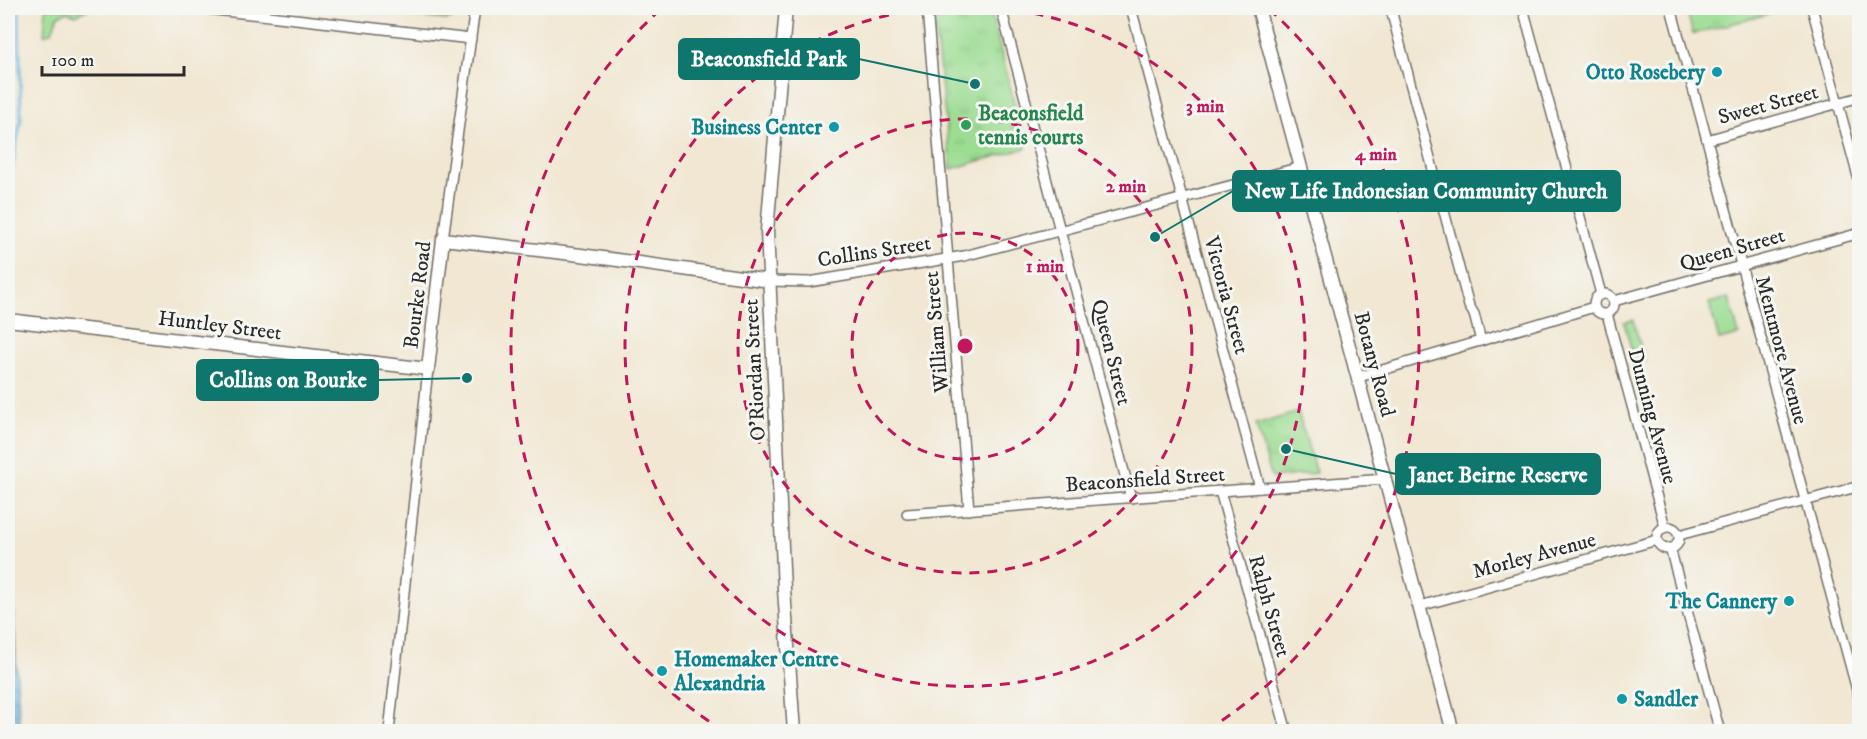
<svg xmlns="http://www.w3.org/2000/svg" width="1867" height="739" viewBox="0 0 1867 739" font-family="'IM FELL DW Pica',serif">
<defs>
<pattern id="park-tufts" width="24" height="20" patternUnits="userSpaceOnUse" patternTransform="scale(1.5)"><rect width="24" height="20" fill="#9cdd93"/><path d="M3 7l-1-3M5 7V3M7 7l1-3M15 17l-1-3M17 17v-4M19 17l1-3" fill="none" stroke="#87be7f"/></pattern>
<pattern id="water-waves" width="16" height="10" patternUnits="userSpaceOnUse" patternTransform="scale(1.5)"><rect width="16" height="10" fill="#69b3e1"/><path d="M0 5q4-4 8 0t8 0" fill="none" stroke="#5792b7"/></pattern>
</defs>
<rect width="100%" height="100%" fill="#f6f6f2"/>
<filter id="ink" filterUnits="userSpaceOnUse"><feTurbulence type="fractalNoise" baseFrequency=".0167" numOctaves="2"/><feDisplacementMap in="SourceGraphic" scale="12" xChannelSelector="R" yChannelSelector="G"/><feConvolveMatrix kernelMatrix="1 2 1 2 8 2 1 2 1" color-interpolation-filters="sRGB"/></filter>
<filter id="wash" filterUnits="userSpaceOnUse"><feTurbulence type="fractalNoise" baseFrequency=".008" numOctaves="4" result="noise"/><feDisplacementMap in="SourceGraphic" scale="24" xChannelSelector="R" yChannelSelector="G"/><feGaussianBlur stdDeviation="1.35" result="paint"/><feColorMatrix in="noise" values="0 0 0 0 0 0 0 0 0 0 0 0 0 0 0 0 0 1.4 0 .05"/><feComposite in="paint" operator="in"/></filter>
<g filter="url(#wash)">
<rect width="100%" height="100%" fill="#f1e7d2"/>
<g fill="#9cdd93" stroke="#64845f" stroke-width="1.5">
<polygon points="46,8 89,9 76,15 67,12 58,15 52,32 44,35"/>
<polygon points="1729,298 1739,335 1719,340 1709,303"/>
<polygon points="1633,320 1645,361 1635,363 1624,322"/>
</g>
<g fill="url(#park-tufts)" stroke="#64845f" stroke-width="1.5">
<polygon points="336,8 457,8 456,17 447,20"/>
<polygon points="1686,8 1790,8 1693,34"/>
<polygon points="991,13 1026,148 951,169 934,20"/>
<polygon points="1298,412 1316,473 1272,478 1256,425"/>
</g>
<polygon fill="url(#water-waves)" stroke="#4a6f86" stroke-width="1.5" points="8,512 14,513 12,589 20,731 8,731"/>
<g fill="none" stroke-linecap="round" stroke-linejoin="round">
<polyline stroke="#69b3e1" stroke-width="3" points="8,193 21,118 19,8"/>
</g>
</g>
<g filter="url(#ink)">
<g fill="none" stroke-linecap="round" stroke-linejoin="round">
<g stroke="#706d65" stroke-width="12">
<g id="minor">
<polyline points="198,8 471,39"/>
<polyline points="927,8 969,510"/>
<polyline points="1001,8 1131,498"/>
<polyline points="1131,8 1260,488"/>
<polyline points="1523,8 1601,294"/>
<polyline points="1671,8 1860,701"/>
<polyline points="1812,8 1860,184"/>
<polyline points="1391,10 1469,306 1474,314 1481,341"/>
<polyline points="1707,140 1860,97"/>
<polyline points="443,239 475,8"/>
<polyline points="770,281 809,282 964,256 1301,167"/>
<circle cx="1604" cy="304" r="10"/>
<polyline points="1614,301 1860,233"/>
<polyline points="1607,314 1665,527"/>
<polyline points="1359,377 1594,307"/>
<polyline points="1220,491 1287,732"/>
<polyline points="907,514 1386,479"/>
<circle cx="1668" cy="538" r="11"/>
<polyline points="1679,535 1860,486"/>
<polyline points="1670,548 1720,732"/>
<polyline points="1420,606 1657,540"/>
<polyline points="389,732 428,369"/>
</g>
</g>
<g stroke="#706d65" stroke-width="15">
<g id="major">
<polyline points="786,8 767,231 784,589 794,732"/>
<polyline points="1258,8 1453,732"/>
<polyline points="8,320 428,369 443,239 581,255 770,281"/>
</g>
</g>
<use href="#minor" stroke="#fff" stroke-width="9"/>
<use href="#major" stroke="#fff" stroke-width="12"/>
</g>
</g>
<g fill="none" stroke="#c2185b" stroke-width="3" stroke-dasharray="10 8">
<circle cx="965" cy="346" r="113"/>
<circle cx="965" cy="346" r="227"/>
<path d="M998 8A340 340 0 1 1 932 8"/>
<path d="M724 731A454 454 0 0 1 661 9M1269 9A454 454 0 0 1 1206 731"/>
</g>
<g fill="#0f9aa8" stroke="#f6f6f2" stroke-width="2">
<circle cx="1717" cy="72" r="6"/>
<circle cx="834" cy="127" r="6"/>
<circle cx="1789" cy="601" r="6"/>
<circle cx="662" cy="671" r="6"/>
<circle cx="1622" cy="699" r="6"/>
</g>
<circle fill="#2e9e5b" stroke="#f6f6f2" stroke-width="2" cx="966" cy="125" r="6"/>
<g text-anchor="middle" stroke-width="6" stroke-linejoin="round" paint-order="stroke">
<g font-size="21" font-weight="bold" fill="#0d838f" stroke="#f6f6f2" text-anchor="end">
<text x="1705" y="79">Otto Rosebery</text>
<text x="822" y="134">Business Center</text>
<text x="1777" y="608">The Cannery</text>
<text x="674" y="666" text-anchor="start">Homemaker Centre<tspan x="674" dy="24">Alexandria</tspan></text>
<text x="1634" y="706" text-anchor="start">Sandler</text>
</g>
<g font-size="21" fill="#2b2b2b" stroke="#f6f6f2">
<text transform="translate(1768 104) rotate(-15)" y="7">Sweet Street</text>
<text transform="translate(1732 249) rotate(-16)" y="7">Queen Street</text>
<text transform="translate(874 251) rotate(-9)" y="7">Collins Street</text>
<text transform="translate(417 295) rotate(-83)" y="7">Bourke Road</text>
<text transform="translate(1227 295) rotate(75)" y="7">Victoria Street</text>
<text transform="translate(220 325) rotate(7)" y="7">Huntley Street</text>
<text transform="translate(936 332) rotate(-95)" y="7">William Street</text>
<text transform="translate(1782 350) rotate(75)" y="7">Mentmore Avenue</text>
<text transform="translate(1112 352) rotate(76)" y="7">Queen Street</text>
<text transform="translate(1375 364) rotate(75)" y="7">Botany Road</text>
<text transform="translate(754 370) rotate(-93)" y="7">O'Riordan Street</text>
<text transform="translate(1653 416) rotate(75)" y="7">Dunning Avenue</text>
<text transform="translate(1145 479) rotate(-4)" y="7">Beaconsfield Street</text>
<text transform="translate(1534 555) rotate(-15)" y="7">Morley Avenue</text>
<text transform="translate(1270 606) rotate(74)" y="7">Ralph Street</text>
</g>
<g font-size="21" font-weight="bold" fill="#27864d" stroke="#f6f6f2" text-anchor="start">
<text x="978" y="120">Beaconsfield<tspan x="978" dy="24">tennis courts</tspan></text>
</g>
</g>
<circle cx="965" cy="346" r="9" fill="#c2185b" stroke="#f6f6f2" stroke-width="3"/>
<g font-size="18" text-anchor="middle" font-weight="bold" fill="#c2185b" stroke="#f6f6f2" stroke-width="6" stroke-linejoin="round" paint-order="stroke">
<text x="1205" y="112">3 min</text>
<text x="1376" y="160">4 min</text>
<text x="1126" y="192">2 min</text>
<text x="1045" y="272">1 min</text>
</g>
<path fill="none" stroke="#0f766e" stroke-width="2" d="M975 84L859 59M1155 237L1233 191M467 378L378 380M1286 449L1396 474"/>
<g fill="#0f766e" stroke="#f6f6f2" stroke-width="2">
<circle cx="975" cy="84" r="6"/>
<circle cx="1155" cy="237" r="6"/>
<circle cx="467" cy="378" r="6"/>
<circle cx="1286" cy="449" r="6"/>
</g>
<g fill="#0f766e" stroke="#0f766e" stroke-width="2">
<rect x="679" y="39" width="180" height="40" rx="6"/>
<rect x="1233" y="171" width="387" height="40" rx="6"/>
<rect x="197" y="360" width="181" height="40" rx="6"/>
<rect x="1396" y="454" width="204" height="40" rx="6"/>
</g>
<g font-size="22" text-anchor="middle" font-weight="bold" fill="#fff">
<text x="769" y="66">Beaconsfield Park</text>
<text x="1426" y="198">New Life Indonesian Community Church</text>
<text x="288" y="387">Collins on Bourke</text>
<text x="1498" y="482">Janet Beirne Reserve</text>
</g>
<rect width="1867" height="739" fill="none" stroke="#f6f6f2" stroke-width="30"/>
<path d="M42 66v9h142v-9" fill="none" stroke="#2b2b2b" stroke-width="3"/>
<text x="51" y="66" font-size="18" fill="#2b2b2b" stroke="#f6f6f2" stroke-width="4.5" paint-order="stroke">100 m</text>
</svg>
